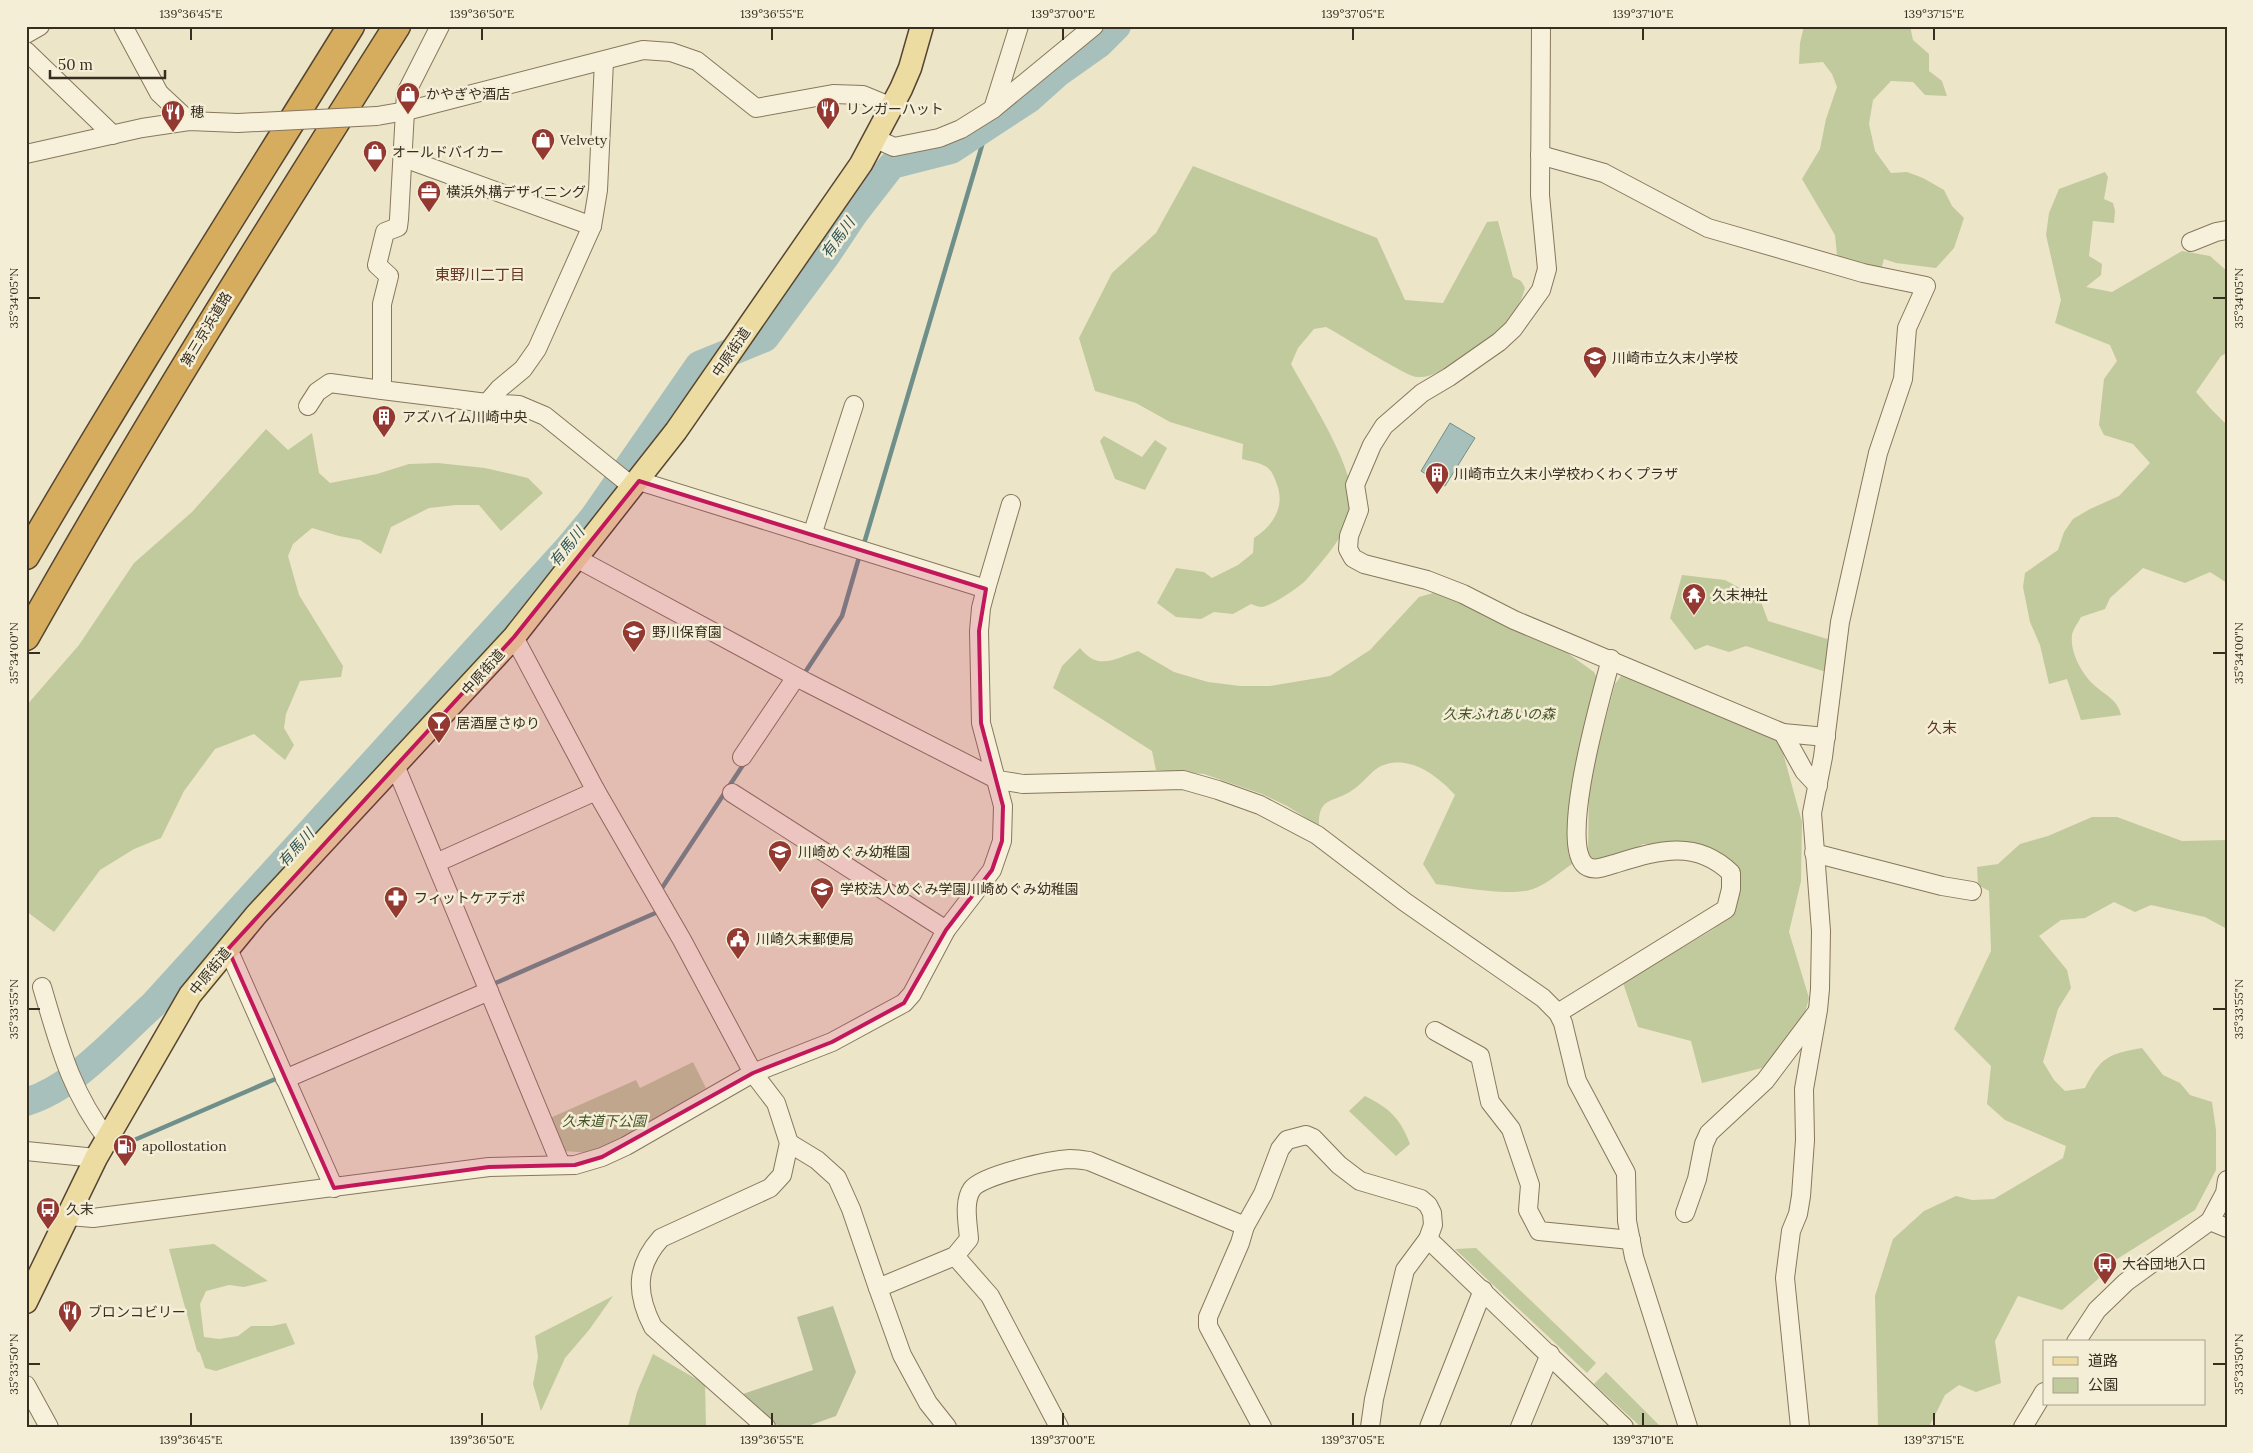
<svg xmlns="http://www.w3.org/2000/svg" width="2253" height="1453" viewBox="0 0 2253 1453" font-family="Lora,'Noto Sans JP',serif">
<rect width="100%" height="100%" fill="#ece5c8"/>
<g fill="#c1ca9c">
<polygon points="1804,26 1910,26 1913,40 1929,54 1929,71 1942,81 1947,96 1925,95 1913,82 1891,81 1873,100 1869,124 1875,151 1891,173 1907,172 1923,178 1944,190 1952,206 1964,218 1954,248 1936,268 1896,263 1884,259 1881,270 1850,262 1837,255 1835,235 1802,179 1820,149 1826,119 1837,87 1832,74 1823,62 1799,64 1800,43"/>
<path d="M 1193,166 L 1377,238 L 1405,300 L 1443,303 L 1487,222 L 1498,221 L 1513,277 L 1521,281 L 1525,288 C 1516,323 1484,344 1455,362 C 1443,369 1432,378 1417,377 C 1407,377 1340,334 1326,327 L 1314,329 L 1298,348 L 1291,364 C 1309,398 1362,476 1351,513 C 1343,539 1324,559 1307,579 C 1300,587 1273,605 1262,607 C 1259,607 1254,605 1251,604 L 1233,614 L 1214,612 L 1201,619 L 1176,617 L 1157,603 L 1176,568 L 1204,572 L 1212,578 L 1238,565 L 1253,553 L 1254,538 C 1274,525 1286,505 1276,482 C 1274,476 1271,469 1265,466 C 1258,462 1249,461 1242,459 L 1243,444 L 1170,422 L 1136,403 L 1095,391 L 1079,338 L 1112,273 L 1156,233 Z"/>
<path d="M 2105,172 L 2108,177 L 2104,199 L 2113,203 L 2115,211 L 2114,223 L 2093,221 L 2089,256 L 2102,264 L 2101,275 L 2086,287 L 2112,292 L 2182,251 L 2210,256 L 2227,271 L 2227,353 L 2221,356 L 2196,392 L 2210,408 L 2227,425 L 2227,583 L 2210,572 L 2185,583 L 2143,568 L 2110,598 L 2105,609 L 2081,617 C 2078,623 2073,629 2072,635 C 2070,652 2081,672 2093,684 C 2105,696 2117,698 2121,715 L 2081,720 L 2067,679 L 2049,684 L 2040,645 L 2030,622 L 2023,587 L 2025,573 L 2058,550 L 2064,532 L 2073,519 L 2090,509 L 2119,496 L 2150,463 L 2133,444 L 2104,435 L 2099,425 L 2104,379 L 2117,361 L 2110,345 L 2055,323 L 2061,300 L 2046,235 L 2049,213 L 2059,189 Z"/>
<polygon points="266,429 288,450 312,433 319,473 330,483 377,474 409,464 438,463 485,468 528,478 543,493 501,531 479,505 456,505 429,508 391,527 381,554 360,540 339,536 312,528 293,544 288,556 299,595 343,666 341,677 300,681 286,714 284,728 294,745 285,760 254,734 215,749 184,791 161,838 134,849 100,870 54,932 26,911 26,706 79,645 134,563 192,512"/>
<polygon points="1104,436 1142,457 1155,440 1167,448 1145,490 1115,479 1100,441"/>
<polygon points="1682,575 1725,580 1760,599 1768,621 1834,641 1826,672 1746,646 1729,652 1707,645 1695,650 1670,618"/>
<path d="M 1433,593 L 1451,596 L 1559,647 L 1594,672 L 1597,678 L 1572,782 L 1568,852 L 1572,864 C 1560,872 1546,885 1533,889 C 1511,897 1460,887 1436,884 L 1423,864 L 1455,795 C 1437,775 1409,754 1381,766 C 1371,771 1363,783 1354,789 C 1334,804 1318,795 1319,826 L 1287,806 L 1262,794 L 1204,774 L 1156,770 L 1152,751 L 1053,688 L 1062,666 L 1080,648 C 1098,671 1114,659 1138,651 L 1174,672 L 1208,682 L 1240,686 L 1270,686 L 1330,676 L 1370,650 L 1419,597 Z"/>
<polygon points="1621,676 1632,677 1780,742 1802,822 1801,881 1789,932 1809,998 1805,1013 1793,1035 1770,1066 1702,1083 1691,1041 1638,1027 1623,983 1712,930 1736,910 1738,870 1724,855 1698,844 1643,844 1635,849 1595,861 1588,857 1589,782 1615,684"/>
<path d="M 2092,817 L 2117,817 L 2182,841 L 2227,840 L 2227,929 L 2205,917 L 2151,905 L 2135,912 L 2114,902 L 2085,918 L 2061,920 L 2039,936 L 2067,970 L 2071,988 L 2058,1009 L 2043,1062 L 2054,1080 L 2065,1091 L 2085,1088 C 2101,1057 2108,1054 2142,1048 L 2163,1075 L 2180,1083 L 2190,1095 L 2212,1102 L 2216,1130 L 2216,1170 L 2195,1210 L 2117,1259 L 2097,1280 L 2062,1310 L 2018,1296 L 1995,1341 L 2001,1383 L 1976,1392 L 1959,1385 L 1945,1395 L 1929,1427 L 1878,1427 L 1875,1296 L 1893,1239 L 1924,1211 L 1956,1196 L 1972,1200 L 1994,1199 L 2063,1158 L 2066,1146 L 2005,1120 L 1987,1104 L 1991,1066 L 1954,1029 L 1991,951 L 1989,891 L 1978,885 L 1977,867 L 1998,864 L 2020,844 L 2048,836 Z"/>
<polygon points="693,1062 706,1088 616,1143 590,1153 564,1151 550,1118 636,1080 640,1088"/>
<path d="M 1365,1096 C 1389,1108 1400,1118 1410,1144 L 1396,1156 L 1349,1111 Z"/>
<polygon points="214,1244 268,1281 244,1287 229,1285 206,1291 200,1304 204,1337 219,1339 238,1336 251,1326 272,1326 286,1323 295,1344 216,1371 205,1368 200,1353 197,1351 169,1249"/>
<polygon points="1476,1248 1596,1363 1587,1373 1455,1249"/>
<polygon points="613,1296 589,1330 565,1358 541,1411 533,1384 538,1357 535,1336"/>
<polygon points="653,1354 705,1384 706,1427 628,1427 637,1392"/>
<polygon points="1606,1372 1661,1427 1641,1427 1594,1384"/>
</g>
<polygon fill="#b8c09a" points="833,1306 856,1372 836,1416 805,1427 779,1427 743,1394 813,1370 797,1317"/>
<polygon fill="#a8c0bb" stroke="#6f8f8a" points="1450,423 1475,438 1445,486 1421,471"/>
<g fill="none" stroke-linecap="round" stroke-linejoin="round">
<g stroke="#6f8f8a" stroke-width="4.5">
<polyline points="863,547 988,125"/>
<polyline points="802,677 842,616 860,554"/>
<polyline points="660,891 745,762"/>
<polyline points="491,985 660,911"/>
<polyline points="132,1141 280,1077"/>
</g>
<path stroke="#a8c0bb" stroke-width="28" d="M 26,1102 C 75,1087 116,1038 153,1005 L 569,547 L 593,518 L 699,365 L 765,338 L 826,256 L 854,214 L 892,165 L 951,150 L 1029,99 L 1058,73 L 1099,44 L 1117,26"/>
<g stroke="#87775e" stroke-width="20">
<g id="minor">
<polyline points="123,26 159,93 189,121"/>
<polyline points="440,26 406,93 399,219 398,227 385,232 377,265 389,276 382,304 382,390 487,403 519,405 545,416 633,487"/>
<polyline points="1541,26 1540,195 1547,269 1541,290 1513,329 1499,342 1449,377 1422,393 1384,426 1372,445 1355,485 1359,510 1349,536 1348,549 1353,558 1364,564 1427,580 1463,594 1514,620 1783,733 1804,771 1818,786"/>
<polyline points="26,34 40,26"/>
<polyline points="26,51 113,135"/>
<polyline points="993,109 1019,26"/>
<polyline points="377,116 406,111 643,50 671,52 697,61 756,108 833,94 863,95 892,107"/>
<polyline points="876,139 894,147 939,138 961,129 993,109 1094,26"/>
<polyline points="26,154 142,128 189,121 238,123"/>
<polyline points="1540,155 1604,173 1708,228 1863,273 1926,286 1907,328 1903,379 1878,453 1840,622 1823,757 1812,813 1821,931 1820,989 1818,1010 1804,1089 1805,1140 1801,1196 1798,1214 1791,1231 1785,1278 1800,1427"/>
<polyline points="404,158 592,226"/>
<polyline points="2191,242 2216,232 2227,230"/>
<polyline points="487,403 499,389 523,369 537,349 592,226 598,190 604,61"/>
<polyline points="308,406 317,392 330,383 382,390"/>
<polyline points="639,481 986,589"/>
<polyline points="812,535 854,405"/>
<polyline points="576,558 806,682 998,780 1023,784 1183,780 1218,790 1260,805 1317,835 1405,902 1543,998 1558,1013 1563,1023 1577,1081 1626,1173 1627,1221 1634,1257 1688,1427"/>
<path d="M 514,637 L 596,791 L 682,940 L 753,1073 L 776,1103 L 789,1143 L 782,1175 L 770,1188 L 661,1238 C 635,1267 636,1294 653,1327 L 766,1427"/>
<polyline points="1783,733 1826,737"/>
<polyline points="742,757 796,677"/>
<polyline points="395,765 561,1165"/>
<polyline points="732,793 946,930"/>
<polyline points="1814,853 1942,886 1972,891"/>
<polyline points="436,863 596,791"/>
<polyline points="228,949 334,1188"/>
<path d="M 42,987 C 59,1044 70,1091 108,1140"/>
<path d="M 1558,1013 L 1726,909 L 1731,889 L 1731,873 C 1695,838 1657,851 1614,864 C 1606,866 1596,871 1588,867 C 1555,852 1603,690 1611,659"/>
<polyline points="1435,1031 1480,1056 1490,1102 1511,1129 1530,1185 1528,1210 1539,1231 1631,1240"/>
<polyline points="285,1079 489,991"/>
<path d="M 789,1143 L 817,1160 L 837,1178 L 851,1209 L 878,1288 L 955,1256 L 969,1239 C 968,1224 963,1202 972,1189 C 982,1175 1051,1160 1070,1159 C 1076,1159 1083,1160 1089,1161 L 1245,1226"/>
<polyline points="26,1151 96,1158"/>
<polyline points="1685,1213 1697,1179 1704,1144 1709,1133 1765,1081 1817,1012"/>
<polyline points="69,1216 93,1218 489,1167 575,1165 602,1157 626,1146 753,1073 832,1042 904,1003 912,994 946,930 992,870 1002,841 1003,806 981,723 979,631 981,608 986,589 1011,504"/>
<polyline points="2210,1221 2227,1228"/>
<polyline points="1428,1239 1624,1427"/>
<polyline points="955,1256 990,1296 1059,1427"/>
<polyline points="878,1288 902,1355 928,1403 947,1427"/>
<polyline points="2076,1342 2097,1310 2126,1282 2210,1221 2225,1193 2227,1180"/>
<polyline points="26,1385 49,1427"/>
<polyline points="1262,1427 1208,1326 1208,1317 1240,1243 1245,1226 1263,1194 1280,1149 1287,1140 1306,1135 1313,1138 1339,1165 1360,1181 1421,1199 1428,1205 1432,1213 1433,1225 1428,1239 1405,1270 1374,1399 1370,1427"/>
<polyline points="1429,1427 1483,1290"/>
<polyline points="1520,1427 1550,1354"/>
<polyline points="2023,1427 2044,1392"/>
</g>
</g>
<g stroke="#554531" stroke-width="25">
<polyline id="major" points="26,1302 96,1158 190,995 256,915 514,637 676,431 861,164 901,89 910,68 922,26"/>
</g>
<g stroke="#554531" stroke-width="29">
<g id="highway">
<path d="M 26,556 C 130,377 242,202 351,26"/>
<path d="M 26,637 C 143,429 269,228 397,26"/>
</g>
</g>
<use href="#minor" stroke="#f7f1db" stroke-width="18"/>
<use href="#major" stroke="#eddca2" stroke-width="22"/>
<use href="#highway" stroke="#d6ac5e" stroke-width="26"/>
<g stroke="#87775e" stroke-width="20" stroke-linecap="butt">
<polyline id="minor-bridge" points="238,123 377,116"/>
</g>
<use href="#minor-bridge" stroke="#f7f1db" stroke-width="18"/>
</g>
<path fill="#c2185b" fill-opacity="0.2" stroke="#c2185b" stroke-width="4" stroke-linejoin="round" d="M 639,481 L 986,589 L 979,631 L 981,723 L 1003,806 L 1002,841 L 992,870 L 946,930 L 904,1003 L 832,1042 L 753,1073 L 602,1157 L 575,1165 L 489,1167 L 334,1188 L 228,949 L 514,637 Z"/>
<path fill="none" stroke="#382e20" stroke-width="2" d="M 191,28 L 191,40M 482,28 L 482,40M 772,28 L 772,40M 1063,28 L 1063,40M 1353,28 L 1353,40M 1643,28 L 1643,40M 1934,28 L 1934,40M 28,298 L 40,298M 2213,298 L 2226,298M 28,653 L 40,653M 2213,653 L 2226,653M 28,1009 L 40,1009M 2213,1009 L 2226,1009M 28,1364 L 40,1364M 2213,1364 L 2226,1364M 191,1413 L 191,1426M 482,1413 L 482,1426M 772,1413 L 772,1426M 1063,1413 L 1063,1426M 1353,1413 L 1353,1426M 1643,1413 L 1643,1426M 1934,1413 L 1934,1426"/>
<defs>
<g id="shop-pin" transform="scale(1.25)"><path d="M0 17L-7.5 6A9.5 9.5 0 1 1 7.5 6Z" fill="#933931" stroke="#f4eed7"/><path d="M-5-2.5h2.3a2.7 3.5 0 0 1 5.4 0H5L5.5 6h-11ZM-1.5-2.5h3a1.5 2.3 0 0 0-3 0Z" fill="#fff"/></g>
<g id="restaurant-pin" transform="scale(1.25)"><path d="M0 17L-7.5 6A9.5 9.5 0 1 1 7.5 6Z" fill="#933931" stroke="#f4eed7"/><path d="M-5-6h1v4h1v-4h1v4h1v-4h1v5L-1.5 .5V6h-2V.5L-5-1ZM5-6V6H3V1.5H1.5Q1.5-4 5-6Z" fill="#fff"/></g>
<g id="office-pin" transform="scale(1.25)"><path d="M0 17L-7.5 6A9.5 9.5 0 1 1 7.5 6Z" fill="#933931" stroke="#f4eed7"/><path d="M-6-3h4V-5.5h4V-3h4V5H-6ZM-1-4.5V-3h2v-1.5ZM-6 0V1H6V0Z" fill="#fff"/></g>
<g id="school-pin" transform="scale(1.25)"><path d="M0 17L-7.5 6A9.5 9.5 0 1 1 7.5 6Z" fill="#933931" stroke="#f4eed7"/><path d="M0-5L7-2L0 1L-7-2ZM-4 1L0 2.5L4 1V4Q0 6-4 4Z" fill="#fff"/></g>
<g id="building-pin" transform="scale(1.25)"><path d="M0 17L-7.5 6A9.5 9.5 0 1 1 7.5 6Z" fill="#933931" stroke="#f4eed7"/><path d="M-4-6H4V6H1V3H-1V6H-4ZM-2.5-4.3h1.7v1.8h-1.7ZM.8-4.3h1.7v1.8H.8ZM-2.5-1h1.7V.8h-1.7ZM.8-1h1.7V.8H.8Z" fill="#fff"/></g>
<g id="temple-pin" transform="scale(1.25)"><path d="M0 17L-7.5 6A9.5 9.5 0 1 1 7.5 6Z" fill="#933931" stroke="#f4eed7"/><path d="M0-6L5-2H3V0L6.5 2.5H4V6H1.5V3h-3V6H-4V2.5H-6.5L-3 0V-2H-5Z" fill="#fff"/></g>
<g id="bar-pin" transform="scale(1.25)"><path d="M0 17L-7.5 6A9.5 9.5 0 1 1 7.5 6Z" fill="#933931" stroke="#f4eed7"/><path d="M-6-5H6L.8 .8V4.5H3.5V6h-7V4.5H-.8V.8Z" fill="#fff"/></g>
<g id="pharmacy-pin" transform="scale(1.25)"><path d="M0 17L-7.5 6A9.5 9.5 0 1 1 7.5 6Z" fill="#933931" stroke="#f4eed7"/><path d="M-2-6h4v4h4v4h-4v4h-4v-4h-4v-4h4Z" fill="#fff"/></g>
<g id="civic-pin" transform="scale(1.25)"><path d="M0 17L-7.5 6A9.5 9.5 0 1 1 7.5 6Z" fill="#933931" stroke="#f4eed7"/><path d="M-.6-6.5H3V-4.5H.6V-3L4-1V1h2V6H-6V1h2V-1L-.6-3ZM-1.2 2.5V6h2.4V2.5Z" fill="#fff"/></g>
<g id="fuel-pin" transform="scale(1.25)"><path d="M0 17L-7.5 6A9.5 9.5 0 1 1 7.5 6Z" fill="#933931" stroke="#f4eed7"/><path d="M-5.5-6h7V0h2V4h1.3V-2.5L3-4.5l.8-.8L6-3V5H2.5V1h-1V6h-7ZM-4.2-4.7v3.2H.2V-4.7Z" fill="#fff"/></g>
<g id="bus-pin" transform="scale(1.25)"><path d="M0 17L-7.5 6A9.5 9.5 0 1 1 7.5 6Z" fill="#933931" stroke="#f4eed7"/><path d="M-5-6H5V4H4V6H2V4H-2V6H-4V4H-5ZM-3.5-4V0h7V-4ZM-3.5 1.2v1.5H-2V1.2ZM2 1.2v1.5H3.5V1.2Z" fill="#fff"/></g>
</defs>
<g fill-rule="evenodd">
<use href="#shop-pin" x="408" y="94"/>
<use href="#restaurant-pin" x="828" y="109"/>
<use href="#restaurant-pin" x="173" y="112"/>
<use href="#shop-pin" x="543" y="140"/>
<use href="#shop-pin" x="375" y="152"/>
<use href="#office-pin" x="429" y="192"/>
<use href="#school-pin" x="1595" y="358"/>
<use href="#building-pin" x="384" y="417"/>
<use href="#building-pin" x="1437" y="474"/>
<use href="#temple-pin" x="1694" y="595"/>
<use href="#school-pin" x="634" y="632"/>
<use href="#bar-pin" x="439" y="723"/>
<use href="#school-pin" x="780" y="852"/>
<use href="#school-pin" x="822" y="889"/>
<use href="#pharmacy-pin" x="396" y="898"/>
<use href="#civic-pin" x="738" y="939"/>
<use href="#fuel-pin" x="125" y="1146"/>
<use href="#bus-pin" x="48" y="1209"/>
<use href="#bus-pin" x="2105" y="1264"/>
<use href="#restaurant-pin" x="70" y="1312"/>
</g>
<g text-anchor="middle" stroke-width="5" stroke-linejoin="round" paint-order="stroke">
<g font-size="14" fill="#382e20" stroke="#f4eed7" text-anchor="start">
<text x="426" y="99">かやぎや酒店</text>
<text x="846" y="114">リンガーハット</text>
<text x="190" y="117">穂</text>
<text x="560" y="145">Velvety</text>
<text x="392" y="157">オールドバイカー</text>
<text x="446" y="197">横浜外構デザイニング</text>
<text x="1612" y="363">川崎市立久末小学校</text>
<text x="402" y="422">アズハイム川崎中央</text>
<text x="1454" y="479">川崎市立久末小学校わくわくプラザ</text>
<text x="1712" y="600">久末神社</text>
<text x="652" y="637">野川保育園</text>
<text x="456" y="728">居酒屋さゆり</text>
<text x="798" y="857">川崎めぐみ幼稚園</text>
<text x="840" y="894">学校法人めぐみ学園川崎めぐみ幼稚園</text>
<text x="414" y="903">フィットケアデポ</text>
<text x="756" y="944">川崎久末郵便局</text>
<text x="142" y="1151">apollostation</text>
<text x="66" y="1214">久末</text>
<text x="2122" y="1269">大谷団地入口</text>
<text x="88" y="1317">ブロンコビリー</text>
</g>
<g font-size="14" fill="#382e20" stroke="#f4eed7">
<text transform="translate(206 329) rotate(-59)" y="5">第三京浜道路</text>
<text transform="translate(731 352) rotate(-56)" y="5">中原街道</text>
<text transform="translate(483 672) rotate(-48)" y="5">中原街道</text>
<text transform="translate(210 971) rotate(-51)" y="5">中原街道</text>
</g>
<g font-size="14" font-style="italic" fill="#455428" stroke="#f4eed7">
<text x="1499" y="719">久末ふれあいの森</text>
<text x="604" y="1126">久末道下公園</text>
</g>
<g font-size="15" font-style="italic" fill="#315657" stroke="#f4eed7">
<text transform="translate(838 238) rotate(-54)" y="5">有馬川</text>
<text transform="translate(567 547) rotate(-51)" y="5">有馬川</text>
<text transform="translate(296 848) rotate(-48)" y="5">有馬川</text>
</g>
<g font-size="15" fill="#633522" stroke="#f4eed7">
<text x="480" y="280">東野川二丁目</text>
<text x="1942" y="733">久末</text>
</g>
</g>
<rect width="2253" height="1453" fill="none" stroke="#f4eed7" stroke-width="55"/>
<rect x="2043" y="1340" width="162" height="65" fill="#f4eed7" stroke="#a9a18e"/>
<rect x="2053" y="1357" width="25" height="8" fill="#eddca2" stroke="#a9a18e"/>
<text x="2088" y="1366" font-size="15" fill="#382e20">道路</text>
<rect x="2053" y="1378" width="25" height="15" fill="#c1ca9c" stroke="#a9a18e"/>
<text x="2088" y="1390" font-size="15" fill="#382e20">公園</text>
<path d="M50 70v8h115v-8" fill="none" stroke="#382e20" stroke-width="2.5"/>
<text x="58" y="70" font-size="15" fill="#382e20" stroke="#f4eed7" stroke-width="4" paint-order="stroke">50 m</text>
<rect x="28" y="28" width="2198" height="1398" fill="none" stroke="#382e20" stroke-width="2"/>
<g font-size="12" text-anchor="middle" fill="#382e20">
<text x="191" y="18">139°36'45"E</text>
<text x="482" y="18">139°36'50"E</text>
<text x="772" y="18">139°36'55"E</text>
<text x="1063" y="18">139°37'00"E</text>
<text x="1353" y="18">139°37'05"E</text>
<text x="1643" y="18">139°37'10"E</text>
<text x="1934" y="18">139°37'15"E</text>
<text transform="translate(14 298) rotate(-90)" y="4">35°34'05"N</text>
<text transform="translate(2239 298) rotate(-90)" y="4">35°34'05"N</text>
<text transform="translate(14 653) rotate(-90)" y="4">35°34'00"N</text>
<text transform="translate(2239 653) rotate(-90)" y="4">35°34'00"N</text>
<text transform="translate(14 1009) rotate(-90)" y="4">35°33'55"N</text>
<text transform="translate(2239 1009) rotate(-90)" y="4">35°33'55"N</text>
<text transform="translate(14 1364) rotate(-90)" y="4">35°33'50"N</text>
<text transform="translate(2239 1364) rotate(-90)" y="4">35°33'50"N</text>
<text x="191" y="1444">139°36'45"E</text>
<text x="482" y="1444">139°36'50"E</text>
<text x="772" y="1444">139°36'55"E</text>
<text x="1063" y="1444">139°37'00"E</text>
<text x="1353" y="1444">139°37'05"E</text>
<text x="1643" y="1444">139°37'10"E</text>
<text x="1934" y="1444">139°37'15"E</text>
</g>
</svg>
